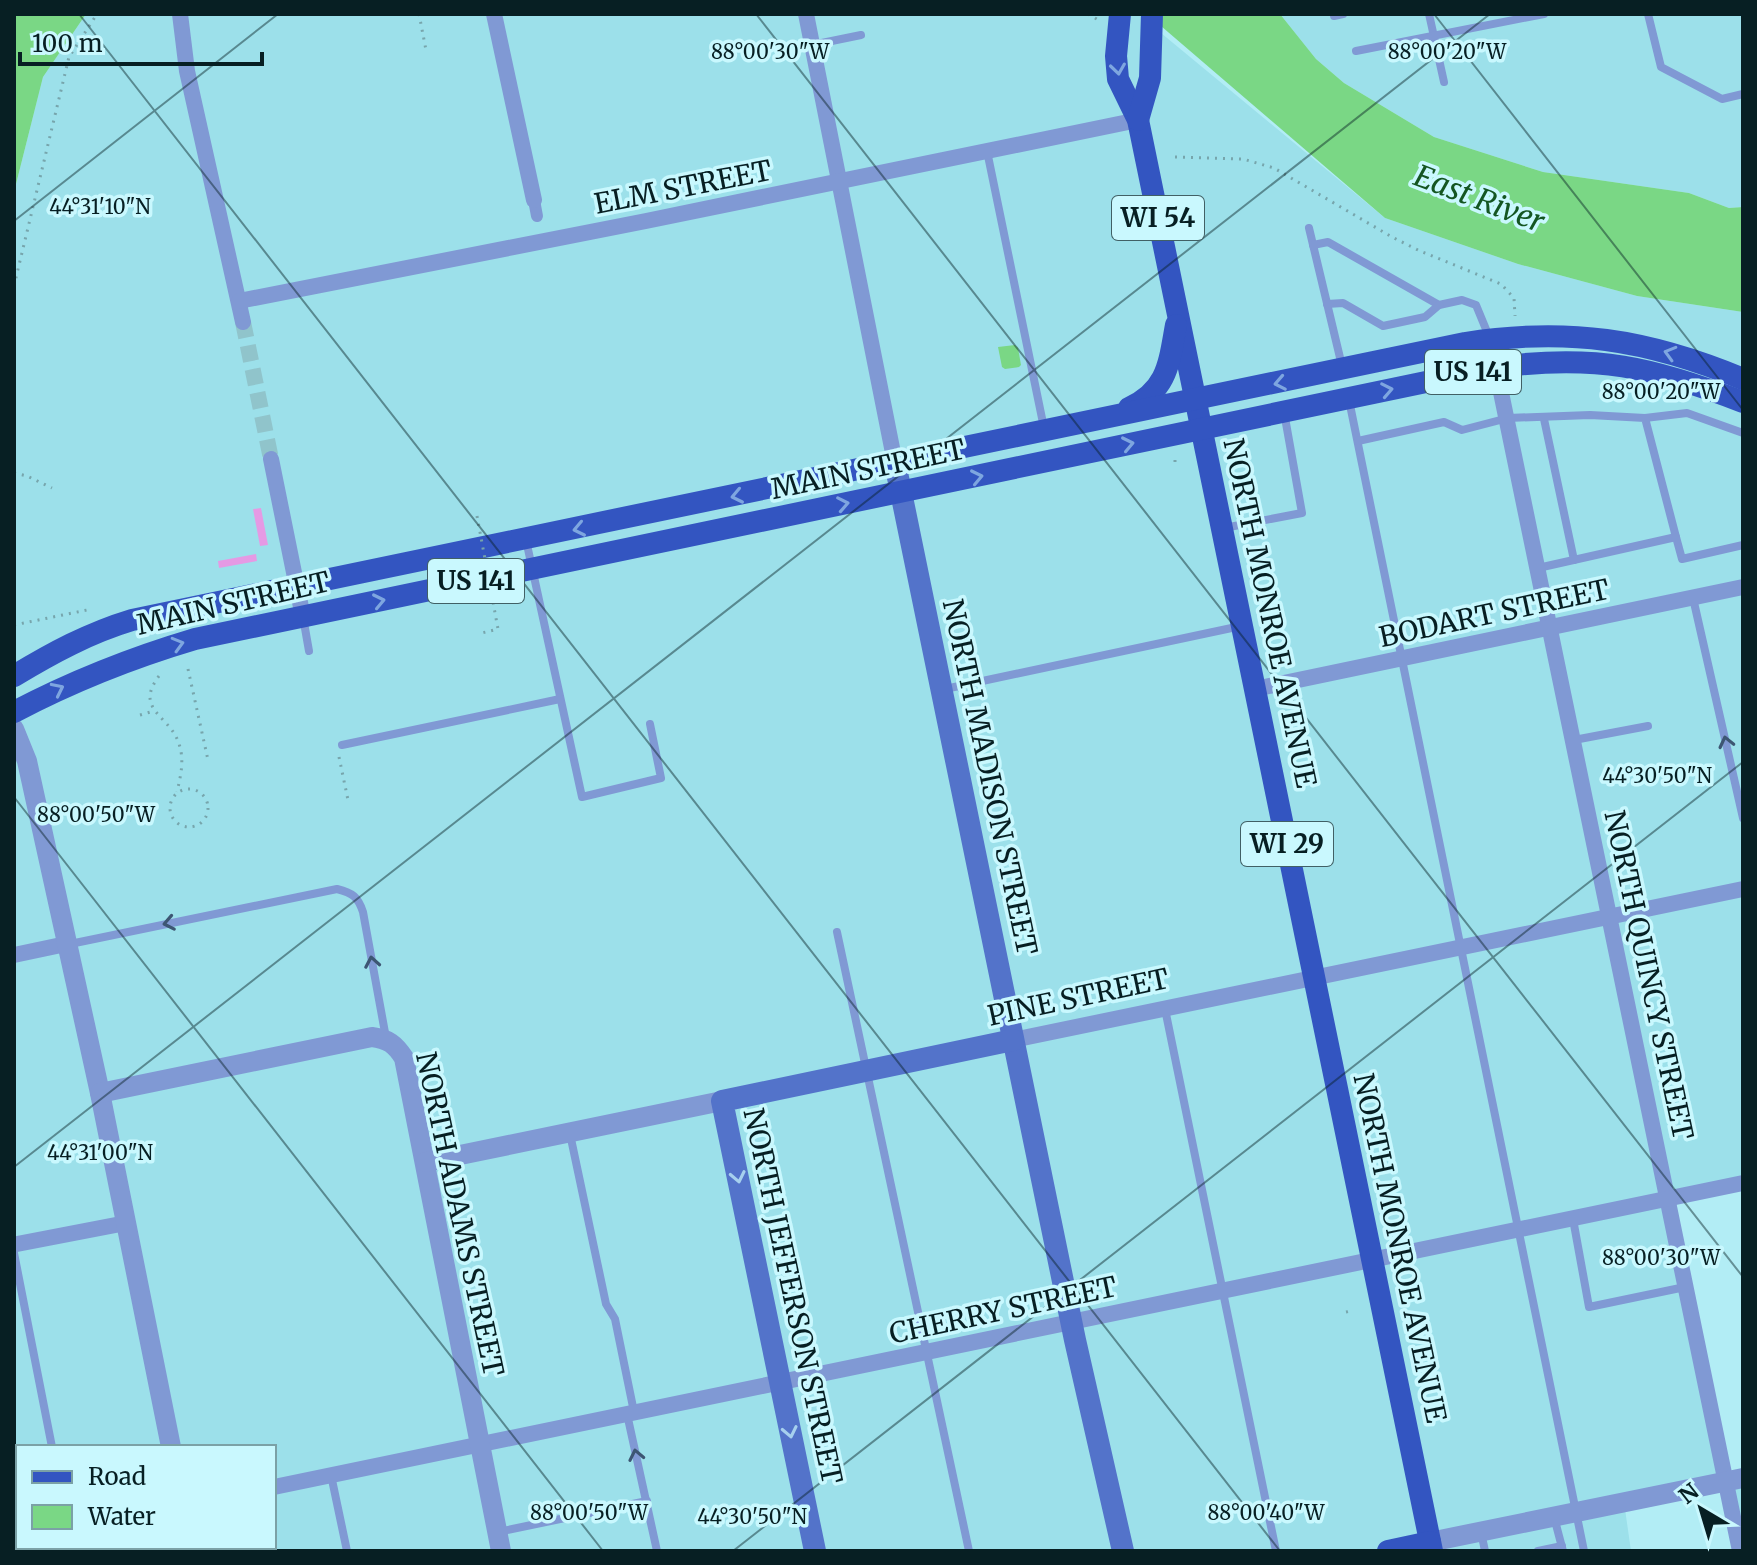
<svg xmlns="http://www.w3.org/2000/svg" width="1757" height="1565" viewBox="0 0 1757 1565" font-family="Merriweather,serif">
<rect width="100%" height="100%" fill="#b2edf5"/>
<g fill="#9ce0ea" fill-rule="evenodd">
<path d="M 86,14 L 1138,14 L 1385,218 L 1518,264 L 1637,296 L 1743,312 L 1743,1183 L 1669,1199 L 1726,1481 L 1743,1478 L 1743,1551 L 1726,1482 L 1624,1502 L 1631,1551 L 14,1551 L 14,192 L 43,77 ZM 18,1447 L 274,1447 L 274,1547 L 18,1547 Z"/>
<polygon points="1280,14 1743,14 1743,207 1729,208 1689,193 1543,172 1434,137 1344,83 1316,59"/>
</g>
<g fill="#e59ae4">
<polygon points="261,508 268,545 260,546 253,509"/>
<polygon points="256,554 257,561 219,568 218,561"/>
</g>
<g fill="#7ad785">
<polygon points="14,14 86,14 43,77 14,192"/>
<polygon points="1147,14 1280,14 1316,59 1344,83 1434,137 1543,172 1689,193 1729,208 1743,207 1743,312 1637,296 1518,264 1385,218"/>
<polygon points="1015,345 1018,348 1021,365 1019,367 1005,369 1002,367 998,347"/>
</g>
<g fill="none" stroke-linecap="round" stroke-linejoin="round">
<polyline stroke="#90c4cb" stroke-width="16" stroke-dasharray="16 8" stroke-linecap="butt" points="243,322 271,459"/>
<g stroke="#77a5ac" stroke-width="3" stroke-dasharray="2 6" stroke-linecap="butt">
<polyline points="419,14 426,50"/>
<polyline points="1088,14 1100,21"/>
<polyline points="1175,157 1243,159 1274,168 1392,237 1420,251 1501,284 1514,298 1515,316"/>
<polyline points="14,286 69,57 97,14"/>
<polyline points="1175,462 1175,460"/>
<polyline points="14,473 27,476 52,488"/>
<polyline points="14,625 87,610 89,615"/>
<polyline points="188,669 208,760"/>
<path d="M 159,676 C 134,709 168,715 178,741 C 185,759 181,774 177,792"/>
<polyline points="140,715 154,711"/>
<polyline points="339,757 348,800"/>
<circle cx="189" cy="808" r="19"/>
<polyline points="1346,1312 1351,1311"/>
</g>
<g stroke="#8099d4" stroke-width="8">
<polyline points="1429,14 1444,82"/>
<polyline points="1648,14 1661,67 1722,99 1743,94"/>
<polyline points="1334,16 1343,14"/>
<polyline points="812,45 861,35"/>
<polyline points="1356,51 1544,14"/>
<polyline points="987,151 1044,428"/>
<polyline points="1309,228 1342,366"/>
<polyline points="1313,245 1328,242 1439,305 1462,300 1476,305 1490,339"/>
<polyline points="1327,304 1343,303 1383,326 1425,317 1439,305"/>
<polyline points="1349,400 1584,1551"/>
<polyline points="1645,418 1687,413 1743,433"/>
<polyline points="1544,419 1574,560"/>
<polyline points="1358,441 1444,422 1462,430 1508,418 1590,415 1645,418 1676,537 1538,568"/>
<polyline points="1224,528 1302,513 1284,412"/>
<polyline points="1676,537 1682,559 1743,545"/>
<polyline points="526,540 582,797 661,778 650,724"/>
<polyline points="1693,598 1743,818"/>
<polyline points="303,617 309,651"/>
<polyline points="945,689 1241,626"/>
<polyline points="1574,740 1648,726"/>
<polyline points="342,745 560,699"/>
<polyline points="837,932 969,1551"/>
<path d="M 70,944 L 337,889 C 353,893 358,897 363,912 L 386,1038"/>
<polyline points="1165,1009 1276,1551"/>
<polyline points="570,1134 606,1304 615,1319 634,1412"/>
<polyline points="1573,1219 1589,1307 1685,1287"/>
<polyline points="14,1253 52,1447"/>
<polyline points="627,1414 657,1551"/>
<polyline points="331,1475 347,1551"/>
<polyline points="1554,1517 1563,1551"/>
<polyline points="498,1532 647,1501"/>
<polyline points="1481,1532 1485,1551"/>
<polyline points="1538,1551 1562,1546"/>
</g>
<g stroke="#8099d4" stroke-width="12">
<polyline points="534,200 537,216"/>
<polyline points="14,1538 18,1537"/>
</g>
<g stroke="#8099d4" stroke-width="16">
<polyline points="180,14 187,71 243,322"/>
<polyline points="494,14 534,200"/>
<polyline points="806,14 895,463"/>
<polyline points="239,301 646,221 1138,120"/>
<polyline points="1490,339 1740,1551"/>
<polyline points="271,459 303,617"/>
<polyline points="1255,689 1743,587"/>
<polyline points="14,955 66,944"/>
<polyline points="1013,1040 1743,889"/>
<polyline points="17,1244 126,1223"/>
<polyline points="274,1487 1743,1183"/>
</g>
<g stroke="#8099d4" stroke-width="20">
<polyline points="14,729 27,761 100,1093 171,1447"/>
<path d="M 100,1093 L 372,1037 C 388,1039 395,1044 404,1058 L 501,1551"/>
<polyline points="426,1162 722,1101"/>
<polyline points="1430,1542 1743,1478"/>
<polyline points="193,1547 194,1551"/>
</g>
<g stroke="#5373ca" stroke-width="22">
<polyline points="895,463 1075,1340 1123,1551"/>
<polyline points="815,1551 722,1101 1013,1040"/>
</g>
<g stroke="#3355c1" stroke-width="22">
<polyline points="1120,14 1116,56 1118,79 1138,120 1432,1551"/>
<polyline points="1138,120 1150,78 1152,14"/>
<path d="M 1129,408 C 1168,390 1169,363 1176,325"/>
<path d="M 14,676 C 52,653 89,633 132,620 L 1465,343 C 1567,327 1647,339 1743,379"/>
<path d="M 14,712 C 73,681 131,658 195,639 L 1498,367 C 1596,354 1652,367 1743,402"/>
<polyline points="1388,1551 1430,1542"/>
</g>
<polyline stroke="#77a5ac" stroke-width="3" stroke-dasharray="2 6" stroke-linecap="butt" points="477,516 498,629 482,633"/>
</g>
<defs><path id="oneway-chevron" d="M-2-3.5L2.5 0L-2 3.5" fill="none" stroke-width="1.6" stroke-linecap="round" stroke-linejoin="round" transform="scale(2)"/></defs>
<g stroke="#7ea6e0">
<use href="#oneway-chevron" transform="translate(1118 69) rotate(82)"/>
<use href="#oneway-chevron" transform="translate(1670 353) rotate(-164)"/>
<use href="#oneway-chevron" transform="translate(1280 383) rotate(169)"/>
<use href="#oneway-chevron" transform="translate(1387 390) rotate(-11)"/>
<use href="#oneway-chevron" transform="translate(1128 444) rotate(-12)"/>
<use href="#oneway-chevron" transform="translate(977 477) rotate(-12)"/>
<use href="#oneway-chevron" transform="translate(737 496) rotate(168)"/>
<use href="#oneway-chevron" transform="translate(843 504) rotate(-11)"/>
<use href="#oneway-chevron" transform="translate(579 529) rotate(168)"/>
<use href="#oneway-chevron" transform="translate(379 601) rotate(-12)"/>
<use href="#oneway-chevron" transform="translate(178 644) rotate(-16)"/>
<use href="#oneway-chevron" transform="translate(58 689) rotate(-26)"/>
</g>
<g stroke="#3d5673">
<use href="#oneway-chevron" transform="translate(1726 742) rotate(-103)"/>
<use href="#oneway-chevron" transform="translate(169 923) rotate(169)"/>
<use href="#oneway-chevron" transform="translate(372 962) rotate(-100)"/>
<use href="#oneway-chevron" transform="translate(636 1455) rotate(-102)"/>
</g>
<g stroke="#a6d0ee">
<use href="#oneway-chevron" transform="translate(738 1177) rotate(78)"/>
<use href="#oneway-chevron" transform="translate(790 1432) rotate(78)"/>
</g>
<path fill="none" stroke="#071f23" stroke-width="2" stroke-opacity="0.45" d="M 79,14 L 1280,1551M 756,14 L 1743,1277M 1434,14 L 1743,410M 14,221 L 278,14M 14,797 L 603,1551M 14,1167 L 1490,14M 733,1551 L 1743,762"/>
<g text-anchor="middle" stroke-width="7" stroke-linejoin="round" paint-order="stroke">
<g fill="#c9f8fe" stroke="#416065" stroke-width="2">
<rect x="1112" y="196" width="92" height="44" rx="6"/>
<rect x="1425" y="350" width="96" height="44" rx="6"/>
<rect x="428" y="559" width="96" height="44" rx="6"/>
<rect x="1241" y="822" width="92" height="44" rx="6"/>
</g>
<g font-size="26" font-weight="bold" fill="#071f23">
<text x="1158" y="227">WI 54</text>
<text x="1473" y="381">US 141</text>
<text x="476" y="590">US 141</text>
<text x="1287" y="853">WI 29</text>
</g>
<g font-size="28" fill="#071f23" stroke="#c9f8fe">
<text transform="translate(683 187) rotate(-11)" y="10">ELM STREET</text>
<text transform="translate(868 469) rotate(-12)" y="10">MAIN STREET</text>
<text transform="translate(233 603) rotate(-13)" y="10">MAIN STREET</text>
<text transform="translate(1270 613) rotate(78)" y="10">NORTH MONROE AVENUE</text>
<text transform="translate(1494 613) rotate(-12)" y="10">BODART STREET</text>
<text transform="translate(990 777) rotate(78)" y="10">NORTH MADISON STREET</text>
<text transform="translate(1649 975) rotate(78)" y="10">NORTH QUINCY STREET</text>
<text transform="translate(1078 997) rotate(-12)" y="10">PINE STREET</text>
<text transform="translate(460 1214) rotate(78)" y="10">NORTH ADAMS STREET</text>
<text transform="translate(1400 1248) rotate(78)" y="10">NORTH MONROE AVENUE</text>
<text transform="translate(793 1296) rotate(78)" y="10">NORTH JEFFERSON STREET</text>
<text transform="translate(1003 1310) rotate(-12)" y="10">CHERRY STREET</text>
</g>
<g font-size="30" font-style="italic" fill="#145622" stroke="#c9f8fe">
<text transform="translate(1479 199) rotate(21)" y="10">East River</text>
</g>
</g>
<g font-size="20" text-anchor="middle" fill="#071f23" stroke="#c9f8fe" stroke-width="7" stroke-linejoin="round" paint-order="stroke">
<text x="770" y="59">88°00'30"W</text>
<text x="1447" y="59">88°00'20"W</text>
<text x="100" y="214">44°31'10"N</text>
<text x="1661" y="399">88°00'20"W</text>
<text x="1657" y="783">44°30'50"N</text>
<text x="96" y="822">88°00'50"W</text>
<text x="100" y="1160">44°31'00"N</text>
<text x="1661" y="1265">88°00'30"W</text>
<text x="589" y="1520">88°00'50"W</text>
<text x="1266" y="1520">88°00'40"W</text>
<text x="752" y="1524">44°30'50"N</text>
</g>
<rect width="1757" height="1565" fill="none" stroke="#071f23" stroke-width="32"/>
<rect x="16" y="1445" width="260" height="104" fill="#c9f8fe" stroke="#7ba1a6" stroke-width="2"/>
<rect x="32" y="1471" width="40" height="12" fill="#3355c1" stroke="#7ba1a6" stroke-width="2"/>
<text x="88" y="1485" font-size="24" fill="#071f23">Road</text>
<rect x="32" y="1505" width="40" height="24" fill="#7ad785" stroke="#7ba1a6" stroke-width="2"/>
<text x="88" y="1525" font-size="24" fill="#071f23">Water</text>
<g transform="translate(1701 1509) rotate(322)" stroke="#c9f8fe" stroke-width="6" paint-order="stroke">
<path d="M0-6L14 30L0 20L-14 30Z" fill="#071f23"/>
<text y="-12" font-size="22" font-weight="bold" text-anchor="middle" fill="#071f23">N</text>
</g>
<path d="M20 52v12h242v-12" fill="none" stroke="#071f23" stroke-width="4"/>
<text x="32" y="52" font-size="24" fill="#071f23" stroke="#c9f8fe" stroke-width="6" paint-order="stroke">100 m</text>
</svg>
